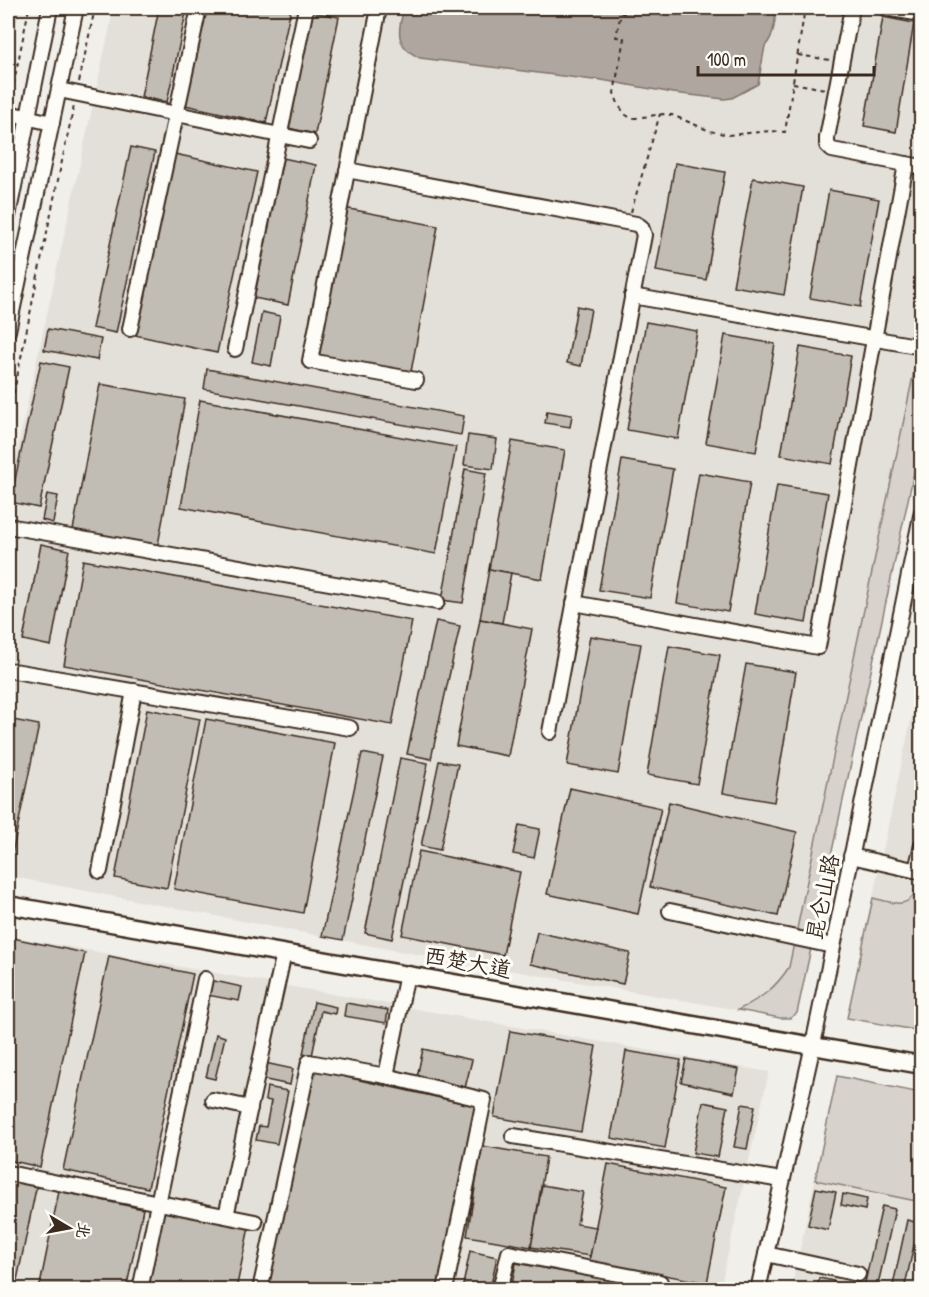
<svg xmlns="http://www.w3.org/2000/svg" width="929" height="1297" viewBox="0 0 929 1297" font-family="'Patrick Hand','LXGW WenKai TC',sans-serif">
<rect width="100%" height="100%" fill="#f1efea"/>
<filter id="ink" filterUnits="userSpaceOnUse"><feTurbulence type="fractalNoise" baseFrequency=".0167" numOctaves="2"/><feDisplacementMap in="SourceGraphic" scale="12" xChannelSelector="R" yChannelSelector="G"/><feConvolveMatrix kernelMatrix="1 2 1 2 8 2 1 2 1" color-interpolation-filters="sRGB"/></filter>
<g filter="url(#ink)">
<g fill="#e3e0da">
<polygon points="8,8 20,8 8,64"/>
<polygon points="114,8 921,8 921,338 789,967 779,982 751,1003 738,1010 398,951 8,876 8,492"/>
<polygon points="921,673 921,1031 847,1018"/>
<polygon points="8,936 769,1072 720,1289 8,1289"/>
<polygon points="815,1180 921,1202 921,1289 791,1290"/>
</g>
<g fill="#d7d2cc" stroke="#897e75" stroke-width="1.5">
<path d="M 921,338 L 921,440 L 797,1013 L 790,1018 L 780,1018 L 738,1010 C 761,998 775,989 789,967 Z"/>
<path d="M 921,884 L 921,1031 L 847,1018 L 873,898 C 883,900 901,908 910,899 C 915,895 915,888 921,884 Z"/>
<polygon points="837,1076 921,1093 921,1202 815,1180"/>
</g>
<path fill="#aea69f" stroke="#80746b" stroke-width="1.5" d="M 404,8 L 775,8 C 776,19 774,37 765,46 L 758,84 L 732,98 L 724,99 L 673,93 L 596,79 L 593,80 L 420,58 C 394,46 398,31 404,8 Z"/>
<g fill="#c1bcb4" stroke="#3b2a1e" stroke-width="1.5">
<polygon points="159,8 187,8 167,102 141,97"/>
<polygon points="207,8 291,8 266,123 185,105"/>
<polygon points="313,12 339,17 315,134 288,128"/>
<polygon points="883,17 914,23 896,132 864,126"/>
<polygon points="131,147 155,152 116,333 92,328"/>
<polygon points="175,154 257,172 217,353 135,335"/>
<polygon points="283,158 316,165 288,305 254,298"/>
<polygon points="675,163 725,172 706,280 656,271"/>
<polygon points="753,178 803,187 784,295 733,286"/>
<polygon points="829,190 879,199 860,307 810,298"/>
<polygon points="344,208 438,226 411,372 317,355"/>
<polygon points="577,306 591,309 581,366 567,363"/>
<polygon points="262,312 280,316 271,366 252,362"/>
<polygon points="646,322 697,331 678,439 627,430"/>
<polygon points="48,329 101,339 97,360 44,350"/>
<polygon points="725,335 775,344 756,452 706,443"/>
<polygon points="800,347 851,356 832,464 781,455"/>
<polygon points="41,361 69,367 39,508 10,502"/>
<polygon points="207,369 464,416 461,435 204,389"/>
<polygon points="100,384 185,399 158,545 73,530"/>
<polygon points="200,400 456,447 436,554 181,507"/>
<polygon points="547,411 572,415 570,427 545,423"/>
<polygon points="468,435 497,439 493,469 464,465"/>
<polygon points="512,441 565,450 542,579 489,569"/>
<polygon points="622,460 673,469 650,598 599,590"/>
<polygon points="465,469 486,473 463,603 442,600"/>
<polygon points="699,473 750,482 728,612 677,603"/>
<polygon points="777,485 828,493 806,623 755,614"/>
<polygon points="47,494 58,496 53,523 42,520"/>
<polygon points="41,544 69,550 51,646 23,640"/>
<polygon points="83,560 412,621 392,725 64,665"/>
<polygon points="489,569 511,573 502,623 480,619"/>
<polygon points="480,619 532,629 508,756 456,746"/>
<polygon points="436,621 460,626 431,759 407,754"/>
<polygon points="590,636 641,644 618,774 567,765"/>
<polygon points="669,646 720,655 697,784 647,775"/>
<polygon points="746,664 796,672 774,802 723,793"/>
<polygon points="147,709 200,719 167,888 115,878"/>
<polygon points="8,719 39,725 10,864 8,863"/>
<polygon points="206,719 335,743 303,913 174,889"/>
<polygon points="362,753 383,757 343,940 322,936"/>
<polygon points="400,758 428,763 392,939 365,933"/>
<polygon points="439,761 458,764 440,850 421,846"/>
<polygon points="570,788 661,808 638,914 547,894"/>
<polygon points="669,802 797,832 778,916 650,887"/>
<polygon points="519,825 540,829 534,858 513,854"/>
<polygon points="419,851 520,872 503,955 402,935"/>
<polygon points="537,932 630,953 623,984 530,964"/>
<polygon points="8,937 85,953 40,1167 8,1160"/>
<polygon points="109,956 193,974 148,1188 63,1170"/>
<polygon points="210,980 242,987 239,1001 207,995"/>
<polygon points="314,1002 336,1007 335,1014 321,1011 312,1056 303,1054"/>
<polygon points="346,1003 388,1010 386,1023 344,1016"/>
<polygon points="510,1031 596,1046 581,1132 494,1117"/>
<polygon points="216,1034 225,1037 215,1079 206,1077"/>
<polygon points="423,1049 472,1060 465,1088 417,1077"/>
<polygon points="626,1051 681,1060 665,1148 611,1138"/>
<polygon points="686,1059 739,1069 734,1093 681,1082"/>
<polygon points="265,1063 293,1069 290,1085 261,1079"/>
<polygon points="314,1070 477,1106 437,1290 266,1290"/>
<polygon points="267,1087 288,1091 277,1144 256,1140 259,1126 266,1127 271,1101 265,1100"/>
<polygon points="703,1102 728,1107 718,1157 693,1153"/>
<polygon points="742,1104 755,1106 747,1149 734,1147"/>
<polygon points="482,1146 546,1157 531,1247 467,1236"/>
<polygon points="608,1164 726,1187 707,1283 589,1261"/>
<polygon points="8,1178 37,1184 15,1290 8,1290"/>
<polygon points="542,1185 583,1192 577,1224 596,1227 590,1256 531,1247"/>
<polygon points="816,1188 836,1192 828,1230 808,1225"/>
<polygon points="59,1191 143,1209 126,1290 39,1290"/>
<polygon points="843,1194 867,1199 865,1210 841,1205"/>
<polygon points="882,1206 895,1209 877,1289 864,1287"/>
<polygon points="164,1210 249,1227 236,1290 148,1290"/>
<polygon points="907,1220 919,1223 904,1290 892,1290"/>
<polygon points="470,1251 497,1257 490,1290 462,1290"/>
<polygon points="516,1263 650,1287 650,1290 511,1290"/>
<polygon points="819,1278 834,1281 832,1290 817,1290"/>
<polygon points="665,1283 702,1290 664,1290"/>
</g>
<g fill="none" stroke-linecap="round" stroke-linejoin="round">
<g stroke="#3b2a1e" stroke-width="18">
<g id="minor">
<polyline points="379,8 310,361 416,380"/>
<polyline points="885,8 922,14"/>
<polyline points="59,90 309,141"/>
<polyline points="8,113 52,123"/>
<polyline points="906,164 922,167"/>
<polyline points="347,170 636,224 641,227 644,235 550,732"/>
<polyline points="8,216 50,8"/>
<polyline points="632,296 922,347"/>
<polyline points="130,329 199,8"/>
<polyline points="8,331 76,8"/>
<polyline points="235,349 306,8"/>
<polyline points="8,526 437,602"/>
<polyline points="574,603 818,647 906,164 832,150 827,145 827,138 852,8"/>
<polyline points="8,670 350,728"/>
<polyline points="851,856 922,872"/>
<polyline points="916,870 922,845"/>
<polyline points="100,871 134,691"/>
<polyline points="670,911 833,946"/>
<polyline points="386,1076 407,974"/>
<polyline points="213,1100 250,1108"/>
<polyline points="513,1136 782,1180"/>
<polyline points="8,1173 255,1222"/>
<polyline points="226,1216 284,953"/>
<polyline points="766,1254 858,1274"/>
<polyline points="140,1290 205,979"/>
<polyline points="260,1290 309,1062 386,1076 484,1100 445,1290"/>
<polyline points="500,1290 509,1253 660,1282 658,1290"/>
<polyline points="758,1290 813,1045 922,511"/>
</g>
</g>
<g stroke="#3b2a1e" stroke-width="21">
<polyline id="major" points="8,905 922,1065"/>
</g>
<g stroke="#3b2a1e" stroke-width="2" stroke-dasharray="4.5 4.5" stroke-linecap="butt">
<polyline points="629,8 628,14 621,13 616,37 624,38 614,93 619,106 626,115 631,118 636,118 663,114 672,115 710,131 728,135 770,131 785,132 805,8"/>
<polyline points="798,55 830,60"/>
<polyline points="79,82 95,8"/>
<polyline points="793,83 825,89"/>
<polyline points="10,102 29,8"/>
<polyline points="631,212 660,114"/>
<path d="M 8,420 C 30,315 51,210 74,106"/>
</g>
<use href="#minor" stroke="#fdfcf7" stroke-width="14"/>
<use href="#major" stroke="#fdfcf7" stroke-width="16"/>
</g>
</g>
<g text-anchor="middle" stroke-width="6" stroke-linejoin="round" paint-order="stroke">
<g font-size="22" fill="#3b2a1e" stroke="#fdfcf7">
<text transform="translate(822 897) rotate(-78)" y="8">昆仑山路</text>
<text transform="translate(468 962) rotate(10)" y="8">西楚大道</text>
</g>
</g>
<rect width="929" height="1297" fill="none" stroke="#fdfcf7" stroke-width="30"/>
<rect x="15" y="15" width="899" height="1267" fill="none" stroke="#3b2a1e" stroke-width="2" filter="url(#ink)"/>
<g transform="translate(69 1228) rotate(100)" stroke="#fdfcf7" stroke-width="4.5" paint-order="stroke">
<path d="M0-4.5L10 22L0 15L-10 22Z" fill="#3b2a1e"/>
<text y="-9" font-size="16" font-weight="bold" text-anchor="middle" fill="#3b2a1e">北</text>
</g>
<path d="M698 66v9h176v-9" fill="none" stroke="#3b2a1e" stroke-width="3"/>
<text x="707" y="66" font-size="18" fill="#3b2a1e" stroke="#fdfcf7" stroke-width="4.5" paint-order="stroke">100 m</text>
</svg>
